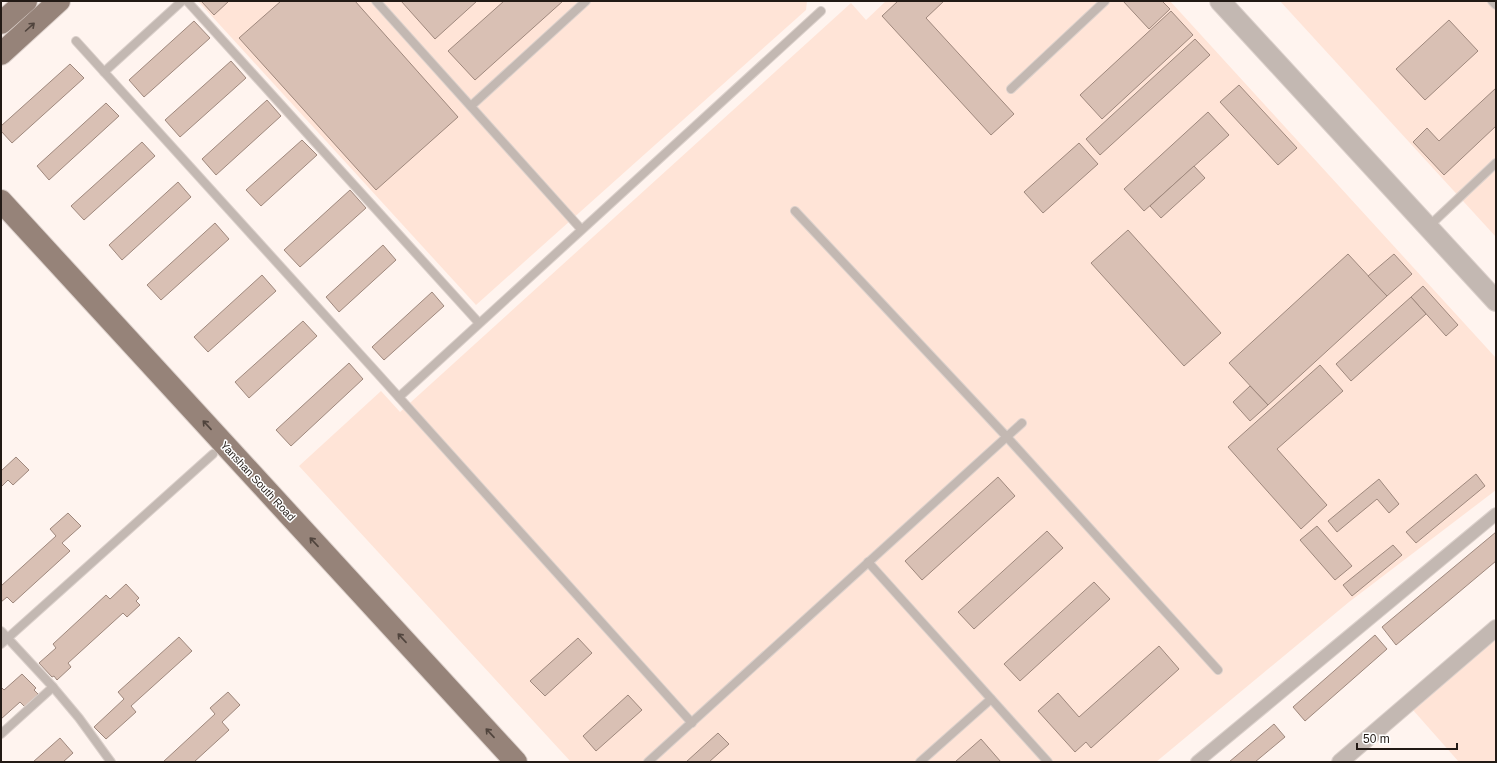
<svg xmlns="http://www.w3.org/2000/svg" width="1497" height="763" viewBox="0 0 1497 763" font-family="Arial,sans-serif">
<rect width="100%" height="100%" fill="#fff4ef"/>
<g fill="#ffe4d7">
<polygon points="198,1 807,1 806,10 476,305"/>
<polygon points="886,1 1170,1 1496,358 1496,490 1349,602 1156,762 571,762 299,466 381,391 400,412 851,3 866,20"/>
<polygon points="1280,1 1496,1 1496,237"/>
<polygon points="1496,639 1496,762 1459,762 1413,710"/>
</g>
<g fill="#d9c0b4" stroke="#9f887d">
<polygon points="201,1 229,1 214,15"/>
<polygon points="281,1 355,1 458,117 376,190 239,38"/>
<polygon points="401,1 477,1 435,39"/>
<polygon points="504,1 563,1 475,80 448,51"/>
<polygon points="898,1 944,1 926,18 1014,114 991,135 882,16"/>
<polygon points="1123,1 1162,1 1170,9 1149,29"/>
<polygon points="1171,11 1193,35 1102,119 1080,95"/>
<polygon points="1449,20 1478,51 1425,100 1396,69"/>
<polygon points="194,21 210,38 144,97 129,80"/>
<polygon points="1195,39 1210,55 1100,155 1086,139"/>
<polygon points="231,61 246,78 180,137 165,120"/>
<polygon points="70,64 84,78 12,143 1,131 1,126"/>
<polygon points="1239,85 1297,148 1278,165 1220,102"/>
<polygon points="1496,88 1496,126 1444,175 1413,142 1427,128 1439,141"/>
<polygon points="267,100 281,116 216,175 202,159"/>
<polygon points="106,103 119,116 49,180 37,166"/>
<polygon points="1208,112 1229,135 1144,211 1124,189"/>
<polygon points="302,140 317,155 261,206 246,190"/>
<polygon points="142,142 155,156 84,220 71,206"/>
<polygon points="1079,143 1098,164 1043,213 1024,192"/>
<polygon points="1194,166 1205,178 1161,218 1150,206"/>
<polygon points="178,182 191,197 122,260 109,245"/>
<polygon points="350,190 366,208 300,267 284,250"/>
<polygon points="215,223 229,239 161,300 147,285"/>
<polygon points="1128,230 1221,333 1184,366 1091,263"/>
<polygon points="383,245 396,260 339,312 326,297"/>
<polygon points="1348,254 1387,296 1268,405 1229,363"/>
<polygon points="1394,254 1412,274 1387,296 1368,276"/>
<polygon points="262,275 276,291 208,352 194,337"/>
<polygon points="1423,286 1458,325 1446,336 1411,297"/>
<polygon points="432,292 444,306 384,360 372,347"/>
<polygon points="1411,297 1426,314 1351,381 1336,364"/>
<polygon points="303,321 317,336 249,398 235,382"/>
<polygon points="349,363 363,379 291,446 276,430"/>
<polygon points="1320,365 1343,391 1277,449 1327,505 1301,529 1228,447"/>
<polygon points="1250,386 1268,405 1250,421 1233,402"/>
<polygon points="16,457 29,470 13,485 8,480 1,487 1,471"/>
<polygon points="1476,474 1485,486 1416,543 1406,532"/>
<polygon points="998,477 1015,496 922,580 905,561"/>
<polygon points="1379,479 1399,504 1389,513 1377,499 1337,532 1328,521"/>
<polygon points="68,513 81,526 62,543 70,551 13,603 7,597 1,602 1,586 56,536 50,529"/>
<polygon points="1317,526 1352,566 1335,580 1300,540"/>
<polygon points="1047,531 1063,548 974,629 958,612"/>
<polygon points="1496,532 1496,561 1396,645 1382,627"/>
<polygon points="1393,545 1402,555 1352,596 1343,585"/>
<polygon points="1094,582 1110,599 1020,681 1004,664"/>
<polygon points="126,584 139,598 136,601 140,605 127,617 123,613 68,663 71,667 57,680 54,676 52,677 39,663 56,648 53,644 106,595 110,599"/>
<polygon points="1375,635 1387,649 1305,721 1293,707"/>
<polygon points="179,637 192,651 131,706 136,712 106,739 94,727 124,699 118,692"/>
<polygon points="578,638 592,653 545,696 530,681"/>
<polygon points="1159,646 1179,669 1091,748 1086,742 1075,752 1038,711 1058,693 1079,717"/>
<polygon points="22,674 36,688 34,690 38,694 25,707 20,702 1,719 1,687 4,690"/>
<polygon points="228,692 240,705 222,722 229,730 194,762 163,762 215,714 210,708"/>
<polygon points="628,695 642,710 596,751 583,736"/>
<polygon points="1274,724 1285,737 1255,762 1229,762"/>
<polygon points="718,733 729,744 709,762 686,762"/>
<polygon points="60,738 73,753 63,762 33,762"/>
<polygon points="981,739 1001,762 955,762"/>
</g>
<g fill="none" stroke-linecap="round" stroke-linejoin="round">
<g stroke="#dcd1cc" stroke-width="10">
<g id="service">
<polyline points="187,1 479,323"/>
<polyline points="376,1 581,229"/>
<polyline points="1492,1 1496,5"/>
<polyline points="76,41 378,374 692,723"/>
<polyline points="104,72 182,1"/>
<polyline points="1011,89 1105,1"/>
<polyline points="471,106 586,1"/>
<polyline points="795,211 1006,436 1218,670"/>
<polyline points="1428,227 1496,163"/>
<polyline points="399,397 821,11"/>
<polyline points="868,562 1048,762"/>
<polyline points="1,631 53,687 79,718 111,762"/>
<polyline points="1,644 213,454"/>
<polyline points="1,734 53,687"/>
<polyline points="648,762 1022,423"/>
<polyline points="920,762 991,699"/>
</g>
</g>
<g stroke="#dcd1cc" stroke-width="14">
<polyline id="pedestrian" points="1197,762 1496,514"/>
</g>
<g stroke="#dcd1cc" stroke-width="18">
<polyline id="minor" points="1340,762 1496,628"/>
</g>
<g stroke="#dcd1cc" stroke-width="22">
<polyline id="tertiary" points="1220,1 1496,301"/>
</g>
<g stroke="#dcd1cc" stroke-width="24">
<g id="primary">
<polyline points="1,23 26,1"/>
<polyline points="1,54 59,1"/>
<polyline points="1,201 516,762"/>
</g>
</g>
<use href="#service" stroke="#c3b8b2" stroke-width="8"/>
<use href="#pedestrian" stroke="#c3b8b2" stroke-width="12"/>
<use href="#minor" stroke="#c3b8b2" stroke-width="16"/>
<use href="#tertiary" stroke="#c3b8b2" stroke-width="20"/>
<use href="#primary" stroke="#968379" stroke-width="22"/>
</g>
<defs><path id="oneway-shaft" d="M-6 0H5M1.5-3L5.5 0L1.5 3" fill="none" stroke-width="1.6" stroke-linecap="round" stroke-linejoin="round"/></defs>
<g stroke="#50443d">
<use href="#oneway-shaft" transform="translate(30 27) rotate(-42)"/>
<use href="#oneway-shaft" transform="translate(207 425) rotate(-133)"/>
<use href="#oneway-shaft" transform="translate(314 542) rotate(-133)"/>
<use href="#oneway-shaft" transform="translate(402 638) rotate(-133)"/>
<use href="#oneway-shaft" transform="translate(490 733) rotate(-133)"/>
</g>
<g text-anchor="middle" stroke-width="3" stroke-linejoin="round" paint-order="stroke">
<g font-size="11" fill="#221a15" stroke="#fff">
<text transform="translate(258 481) rotate(47)" y="4">Yanshan South Road</text>
</g>
</g>
<rect width="1497" height="763" fill="none" stroke="#221a15" stroke-width="4"/>
<path d="M1357 743v6h100v-6" fill="none" stroke="#221a15" stroke-width="2"/>
<text x="1363" y="743" font-size="12" fill="#221a15" stroke="#ffffff" stroke-width="3" paint-order="stroke">50 m</text>
</svg>
